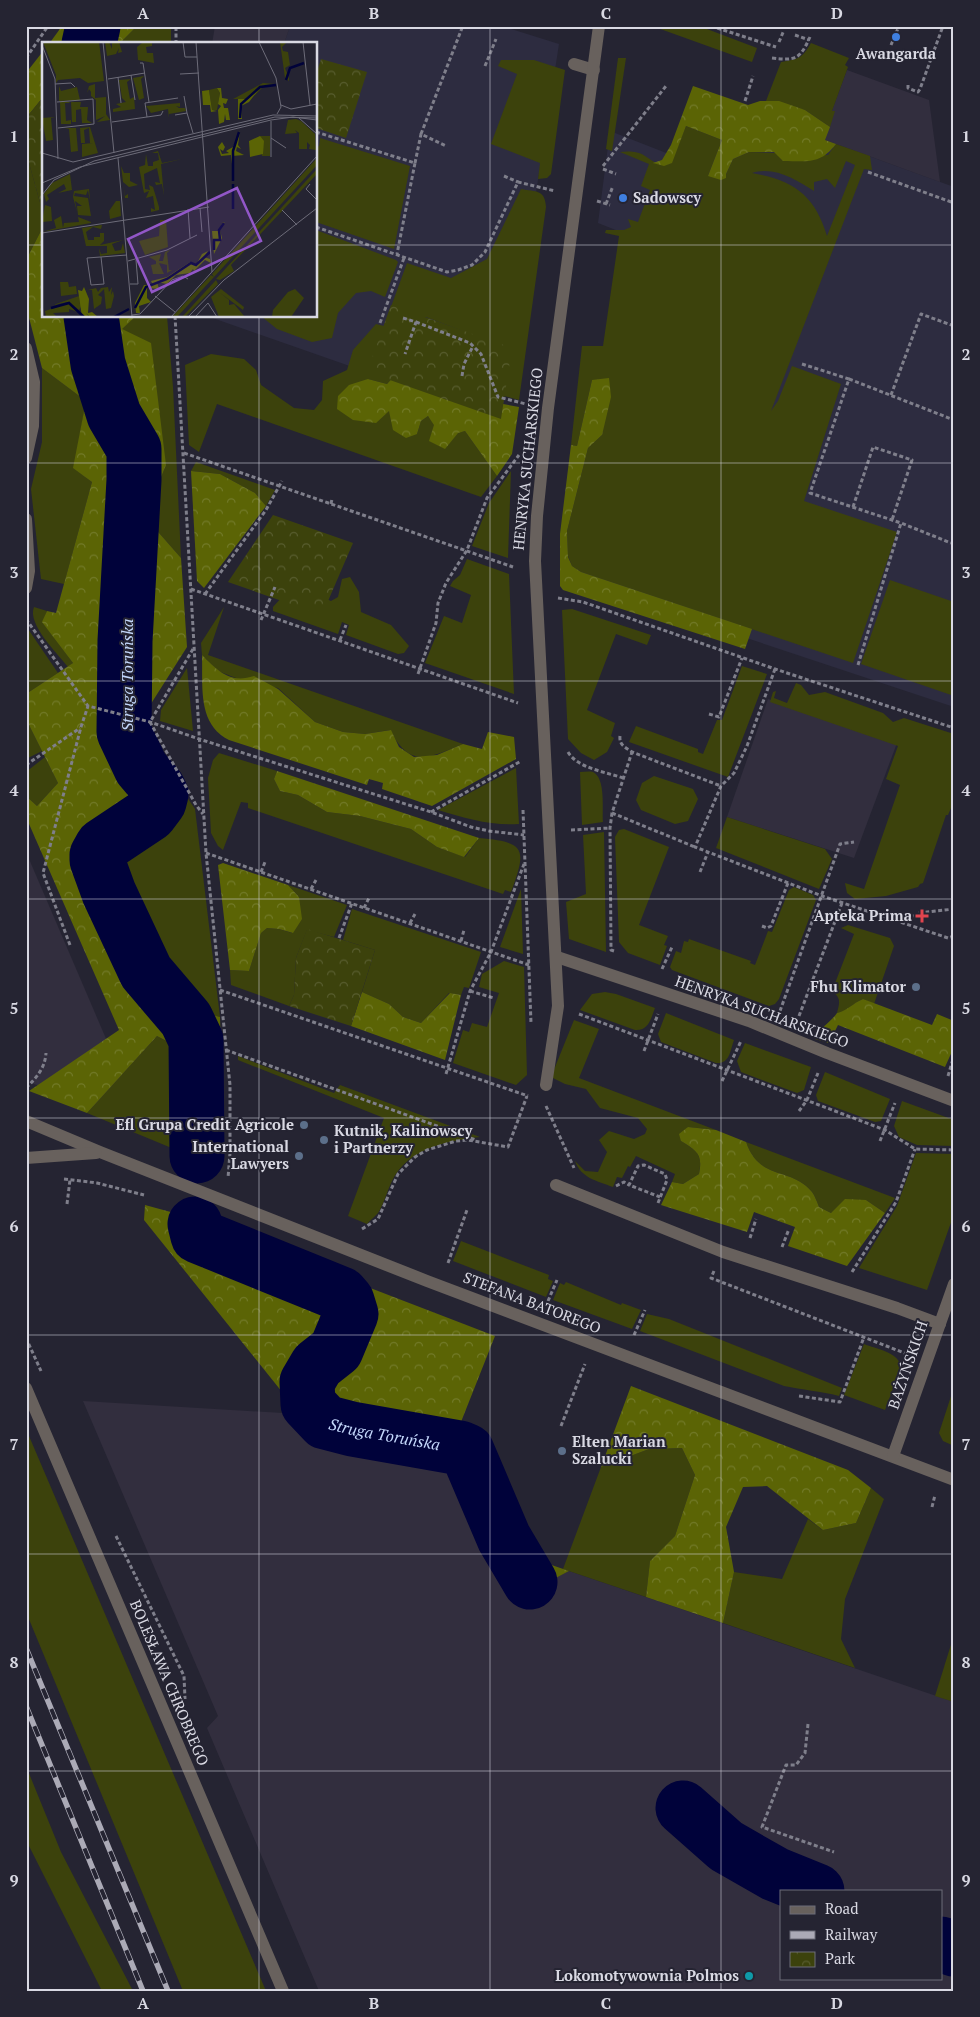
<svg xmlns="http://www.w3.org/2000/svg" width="980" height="2017" viewBox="0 0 980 2017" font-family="'PT Serif',serif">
<defs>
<pattern id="forest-crowns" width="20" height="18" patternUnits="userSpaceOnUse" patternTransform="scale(1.25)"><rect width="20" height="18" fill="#5b6405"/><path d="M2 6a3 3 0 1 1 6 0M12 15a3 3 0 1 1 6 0" fill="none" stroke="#727a29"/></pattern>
<pattern id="park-crowns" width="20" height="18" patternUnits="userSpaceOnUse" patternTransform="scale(1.25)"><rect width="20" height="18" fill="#3c420c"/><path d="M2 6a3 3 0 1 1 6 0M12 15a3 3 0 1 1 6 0" fill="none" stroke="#585d2f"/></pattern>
</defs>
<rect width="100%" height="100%" fill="#252432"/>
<g fill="#2d2c40">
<polygon points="290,26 502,26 559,44 501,419 207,316 316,316 316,44 284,44"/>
<polygon points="610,131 674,156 825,140 954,187 954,707 575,581 641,240 598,223"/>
</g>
<g fill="#322e3e" fill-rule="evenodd">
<polygon points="215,26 290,26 284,44 212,44"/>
<polygon points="847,70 929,100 940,182 825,140 821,140"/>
<polygon points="768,699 897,743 854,858 727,817"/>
<polygon points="26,852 143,1125 26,1081"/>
<path d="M 83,1401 L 299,1414 L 323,1443 L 431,1458 L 466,1469 L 531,1590 L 569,1571 L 954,1702 L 954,1991 L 319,1991 L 207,1728 L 218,1716 ZM 781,1891 L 941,1891 L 941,1978 L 781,1978 Z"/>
</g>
<g fill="#3c420c" fill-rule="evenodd">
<polygon points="137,26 171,26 171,44 119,44"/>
<polygon points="652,26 699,26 757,48 752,62"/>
<path d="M 811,43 L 849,58 L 845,65 L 848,67 L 832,111 L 835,111 L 830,127 L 805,110 L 766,101 L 781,62 C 798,59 802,59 811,43 Z"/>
<polygon points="618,58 626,58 612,151 606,149"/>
<polygon points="501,60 534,60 565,70 551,174 547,178 538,179 540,163 491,144 517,74 498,66"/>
<path d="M 686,126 L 722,140 L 708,176 L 726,174 L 733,159 L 749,152 L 828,155 L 836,144 L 870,156 L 872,170 L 864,169 L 771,411 L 778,401 L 792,366 L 841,384 L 804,501 L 897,532 L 853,663 L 581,572 L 572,566 L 568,556 L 567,531 L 588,448 L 602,435 L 592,380 L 577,446 L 571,445 L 582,346 L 603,346 L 619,236 L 605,233 L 606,230 L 624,230 L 631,227 L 628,219 L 638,222 L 650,190 L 641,186 L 649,164 L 620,152 C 628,151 638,151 645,156 C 655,162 659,168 671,163 ZM 846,161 L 855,165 L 827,236 C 815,195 793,180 752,173 C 775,166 796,180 814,191 L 814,182 L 827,179 L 835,188 Z"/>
<polygon points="320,138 410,166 394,249 316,222 316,147 319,146"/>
<polygon points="26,152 44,217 44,225 26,260"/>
<path d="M 521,189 C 536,192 545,189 546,207 L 519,400 L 504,396 L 500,392 L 468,333 L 426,317 L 420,321 L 396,374 L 387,384 L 368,379 L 389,411 L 417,434 L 421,421 L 428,416 C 436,426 452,434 465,431 L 497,476 L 481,497 L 217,404 L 199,452 L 189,445 L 185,365 L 211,354 L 244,359 L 256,370 L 261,385 L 294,408 L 314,410 L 322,400 L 323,381 L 347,370 L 353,350 L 376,324 L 384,326 L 407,263 L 451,278 L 487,259 Z"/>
<polygon points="316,230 396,260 398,262 385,297 371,291 356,293 338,313 332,338 312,342 277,329 261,316 316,316"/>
<polygon points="136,316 167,316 173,387 181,558 145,517 166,465 121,329"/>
<polygon points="42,368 86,401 74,468 92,482 64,584 41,579 31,489 42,442"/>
<polygon points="196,462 275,490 266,506 255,493 220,474 191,471"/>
<polygon points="511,471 508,558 472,546 489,503"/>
<polygon points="467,559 509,574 514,694 425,663 444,616 462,623 471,595 450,586 453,581 460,575"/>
<polygon points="350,577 359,592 361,612 391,625 409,646 404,653 398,654 346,635 349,625 342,622 338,634 273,611 273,607 282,597 318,595 331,601 338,597 342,579"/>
<polygon points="890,580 954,602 954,696 861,664"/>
<path d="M 34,607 L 47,611 L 43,622 L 73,663 L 68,667 C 57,653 27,624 34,607 Z"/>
<path d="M 224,607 L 208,655 L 463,744 C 429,758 410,769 390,730 L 365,734 L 343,732 L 315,722 L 278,688 L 241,680 L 218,671 L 202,655 L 201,643 Z"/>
<polygon points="572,609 651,635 647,645 616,634 587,710 615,723 611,736 614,738 607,752 594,760 581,753 568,739 562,610"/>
<polygon points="26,626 58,673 26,694"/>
<polygon points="742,666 767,674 728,777 629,742 636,726 698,749 698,752 703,754 717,720 722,720"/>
<polygon points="187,668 193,731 160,721 161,710"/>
<polygon points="796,683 801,685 809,695 825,692 883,713 893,722 904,718 954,734 954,801 948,815 946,815 923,883 920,884 918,887 886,896 855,899 847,893 845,883 864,889 900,785 886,779 898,746 770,702 773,692 776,691 774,698 787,703"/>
<polygon points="26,719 42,751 26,759"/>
<path d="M 219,753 L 277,771 L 274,779 L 280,791 L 298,795 L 327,812 L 360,816 L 411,829 L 437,847 L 465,857 L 479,838 C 526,842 527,849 511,892 L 505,890 L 503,894 L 248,808 L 248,803 L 241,802 L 223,850 L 218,846 L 211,833 L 208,778 L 213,760 Z"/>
<polygon points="45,757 58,783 37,806 26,796 26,772"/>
<path d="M 516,768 L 519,824 C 490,826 465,818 438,810 Z"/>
<path d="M 580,772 C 584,772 589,771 593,772 C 606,778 602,810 603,822 L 582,825 Z"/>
<polygon points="654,776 693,789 698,799 688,821 675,824 641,810 636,800 642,783"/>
<polygon points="180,787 195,809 220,1017 154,1001 91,850"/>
<polygon points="727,817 825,849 832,859 819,889 716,848"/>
<polygon points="624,829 669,847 639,925 668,936 664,945 667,946 660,965 628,953 619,942 615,837 619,830"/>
<polygon points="604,832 606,952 569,939 566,902 586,894 583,835"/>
<polygon points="288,885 347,905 334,937 307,930 296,958 294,995 289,1006 231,985 230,970 249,971 261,933 267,928 279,929 292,933 299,897"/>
<polygon points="794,887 813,895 816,900 779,999 775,1004 769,1006 672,970 670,967 676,951 681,953 684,941 688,942 689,939 751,961 750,963 755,965 768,931 772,932 789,890"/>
<polygon points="521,889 523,954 500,947"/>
<polygon points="352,909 481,952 469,988 464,987 461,995 449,993 421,1023 403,1017 389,1004 362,992 375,950 343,940"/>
<path d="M 848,925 L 890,938 L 894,946 L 874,1004 L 863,999 C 853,1003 847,1012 837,1013 C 840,1002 841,998 832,991 L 854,934 L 841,928 Z"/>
<polygon points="504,961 524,967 527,1075 516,1085 453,1063 463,1030 469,1032 472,1023 487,1027 499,993 479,987 482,974"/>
<path d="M 605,992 L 616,994 L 655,1008 C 651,1018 649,1031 635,1030 L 580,1010 L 592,994 Z"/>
<path d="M 666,1013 L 734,1040 C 730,1051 730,1064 716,1063 L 661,1042 L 658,1034 Z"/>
<path d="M 574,1020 L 599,1029 L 579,1078 L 716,1130 L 688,1127 L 681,1141 C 697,1151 703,1154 699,1174 L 683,1184 L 672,1182 L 675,1174 L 636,1156 L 630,1167 L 628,1166 L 622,1178 L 617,1177 L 613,1187 C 597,1181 581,1178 575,1161 L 585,1171 L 598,1172 L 607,1152 L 599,1140 L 609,1131 L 634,1139 L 645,1134 L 647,1129 L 638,1118 L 600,1108 L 586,1089 L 565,1084 L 551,1077 Z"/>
<polygon points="157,1036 201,1059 223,1130 220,1168 87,1113"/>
<polygon points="745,1043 811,1067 804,1090 797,1093 741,1072 737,1061"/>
<path d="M 238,1056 L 334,1093 L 340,1085 L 480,1137 C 447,1141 408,1148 392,1181 C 387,1191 384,1204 378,1213 C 375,1217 370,1220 367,1224 L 348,1216 L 384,1118 L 238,1060 Z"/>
<polygon points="825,1072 890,1099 881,1121 875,1122 818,1101 816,1095"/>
<polygon points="902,1101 954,1120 954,1146 917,1145 899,1137 894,1126"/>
<path d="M 746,1142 L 895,1198 L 885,1213 L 866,1200 L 831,1213 L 819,1207 C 817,1202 815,1196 812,1192 C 791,1166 760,1182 746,1142 Z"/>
<polygon points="916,1153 954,1154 954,1214 927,1290 859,1268 897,1206"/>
<polygon points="461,1241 549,1275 548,1279 553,1281 546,1297 453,1261"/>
<polygon points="566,1282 621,1305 622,1303 641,1310 632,1329 553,1300 560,1283 564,1285"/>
<path d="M 647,1314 L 669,1319 L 842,1388 L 839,1396 C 821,1391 802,1390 784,1386 L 640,1331 Z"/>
<path d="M 864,1344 C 876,1349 899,1352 901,1367 L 885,1410 L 844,1395 Z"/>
<polygon points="954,1387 954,1446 943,1441 939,1433"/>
<polygon points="26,1429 266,1991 183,1991 26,1612"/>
<polygon points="682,1448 695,1475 675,1536 650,1561 646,1597 563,1569 601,1467 649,1449"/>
<polygon points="871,1488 884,1499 845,1599 841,1639 855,1668 723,1623 734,1572 782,1579 808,1519 823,1530 856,1523"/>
<polygon points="954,1635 954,1702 935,1696"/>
<polygon points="26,1766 61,1852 133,1991 102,1991 26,1840"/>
</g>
<g fill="url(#forest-crowns)">
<polygon points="62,26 137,26 119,44 49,44"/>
<polygon points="44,50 44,96 26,118 26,73"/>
<path d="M 693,86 L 748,105 L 760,101 L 779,101 L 805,110 L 830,127 L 825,140 L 836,144 C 820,165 807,161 783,161 L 774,152 L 749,152 L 733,159 L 726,174 L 726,178 L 721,180 L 708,176 L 722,140 L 686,126 L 672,163 L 664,166 L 653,163 L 662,160 L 671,145 Z"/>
<polygon points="44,225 44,316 136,316 122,329 151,343 166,465 145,517 181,558 187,647 147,710 144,726 180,787 91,850 154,1000 220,1017 223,1130 201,1059 157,1036 87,1113 29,1091 119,1030 26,817 26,796 37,806 58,783 26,719 26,694 73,663 42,622 47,611 56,613 92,482 73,468 86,401 42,368 26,306 26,260"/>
<polygon points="396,374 494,412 503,404 519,407 512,454 497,476 465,431 458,433 445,449 429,441 434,425 428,416 421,421 417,434 406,438 393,430 389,411 376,423 353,420 337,409 338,396 349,385 368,379 387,384"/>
<polygon points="609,378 611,397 602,435 588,448 567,531 568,557 572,566 581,572 752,629 745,649 563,590 560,586 560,534 571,445 577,446 592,380"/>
<polygon points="191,471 220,474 255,493 266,506 204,588 197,581"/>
<path d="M 202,655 C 218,671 230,684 254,676 L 278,689 L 315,722 L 343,732 L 365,734 L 391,730 L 399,747 L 414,757 L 437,755 L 463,744 L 482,749 L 488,732 L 514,737 L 516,759 L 432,806 L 382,789 L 383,783 L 369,779 L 367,785 L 229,740 C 197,724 203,686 202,655 Z"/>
<polygon points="277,771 479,838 464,857 437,847 411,829 360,816 327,812 298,795 280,791 274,779"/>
<polygon points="223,863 288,885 299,897 302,919 293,933 279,929 267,928 261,933 249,971 230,970 218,865"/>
<polygon points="362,992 389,1004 403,1017 421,1023 450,993 461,995 445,1060 351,1026"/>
<path d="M 863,999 L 932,1025 L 937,1014 L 954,1021 L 954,1047 L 945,1067 L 838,1025 L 829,1043 L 815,1039 C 821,1026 830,1023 837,1013 C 847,1011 853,1003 863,999 Z"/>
<path d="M 688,1127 L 716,1130 L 746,1142 C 760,1182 791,1166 812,1192 C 815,1196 817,1202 819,1207 L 831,1213 L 845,1199 L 866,1200 L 885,1213 L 847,1266 L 788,1246 L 795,1227 L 754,1212 L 747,1232 L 661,1205 L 672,1182 L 683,1184 L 699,1174 C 703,1154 697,1151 681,1141 L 679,1134 Z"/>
<polygon points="145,1205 178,1214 495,1336 459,1427 487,1440 513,1535 537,1560 569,1571 531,1591 466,1469 431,1458 323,1443 144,1220"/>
<polygon points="631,1386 848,1470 871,1488 856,1523 823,1530 767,1486 743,1487 726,1527 734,1572 723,1623 646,1597 650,1561 675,1536 695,1475 682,1448 649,1449 601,1467"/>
</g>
<g fill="url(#park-crowns)">
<polygon points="321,59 367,72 346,138 316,128 316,75"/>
<polygon points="44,96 44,217 26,152 26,118"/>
<polygon points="391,305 512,348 501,419 367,372"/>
<polygon points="273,515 353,543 322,615 228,582"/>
<polygon points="307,929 375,950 351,1026 289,1006 294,995 296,958"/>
</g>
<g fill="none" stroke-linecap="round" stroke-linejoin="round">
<g stroke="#00023a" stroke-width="55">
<polyline points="89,44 93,26"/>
<polyline points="91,316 98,364 114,415 134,449 134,480 125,641 124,732 141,768 158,788 161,794 159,802 150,814 102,846 97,855 97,860 109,893 146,972 186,1019 196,1040 197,1156"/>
<path id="s1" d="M 195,1224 L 198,1236 L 341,1294 L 347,1301 L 351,1314 L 336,1350 L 317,1365 L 307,1382 L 308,1404 L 325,1422 L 352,1429 L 460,1448 L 467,1451 L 504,1538 L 530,1582"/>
<polyline points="683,1808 726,1846 775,1874 817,1891"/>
<polyline points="941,1944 954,1949"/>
</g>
<g stroke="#7f7f8b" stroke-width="3" stroke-dasharray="4 2.5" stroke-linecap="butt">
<polyline points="711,26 776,47"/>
<polyline points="795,35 809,40"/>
<polyline points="779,42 784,30"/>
<polyline points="176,44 176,26"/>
<polyline points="891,45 899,26"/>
<polyline points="26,58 48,26"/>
<path d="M 772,58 C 796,61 800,59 810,37"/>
<polyline points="485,66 496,39"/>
<polyline points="908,85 908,88 918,92 920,89 943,26"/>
<polyline points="745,101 753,76"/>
<polyline points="316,132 415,163 397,254"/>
<polyline points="421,134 462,28"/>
<polyline points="415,163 421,134 446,146"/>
<polyline points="603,166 666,86"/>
<polyline points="603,169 616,174"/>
<polyline points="868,172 954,203"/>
<polyline points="504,176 518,182"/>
<polyline points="597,201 610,205"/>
<polyline points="606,204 613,186"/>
<polyline points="316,227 447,272 458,270 472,265 485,252 518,182 555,191"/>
<polyline points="175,316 206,853 230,1085 230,1153 228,1178"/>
<polyline points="403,318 416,322 405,354"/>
<polyline points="416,322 470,343 481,354 498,397 526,404"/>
<polyline points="380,323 404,258"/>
<polyline points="802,364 849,379 810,493 901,523"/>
<polyline points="462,376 464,364 473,346"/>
<polyline points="849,379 954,420"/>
<polyline points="891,395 921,314 954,326"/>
<polyline points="184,453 513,567"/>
<polyline points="331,504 332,499"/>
<polyline points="853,507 873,447 912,460 892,520"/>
<polyline points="191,589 518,703"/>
<polyline points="205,594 266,510 282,481"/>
<polyline points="558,598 583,602 775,669 954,728"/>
<polyline points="26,619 88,706 150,722 202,740 431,812 471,827 489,831 524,835"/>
<polyline points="261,620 275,587"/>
<polyline points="340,640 346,625"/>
<polyline points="193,649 150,722 196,805 203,814"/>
<polyline points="858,665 901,523 951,543"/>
<polyline points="775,669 747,746 734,773 721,786 695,847 822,896 948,938 954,936"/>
<polyline points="418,674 436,623 438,603 446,583 467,550 487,498 519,455"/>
<polyline points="709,714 719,717 742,658"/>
<path d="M 620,736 C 619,745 625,747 632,752 L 721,786"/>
<path d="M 568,752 C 577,768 606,772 623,778"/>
<polyline points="26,765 80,728"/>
<polyline points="523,810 531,1023"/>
<polyline points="431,812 521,761"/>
<polyline points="612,813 695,847"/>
<polyline points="571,830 610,828"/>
<polyline points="206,853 529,965"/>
<polyline points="261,872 265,862"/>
<polyline points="700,872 708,852"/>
<polyline points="311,889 316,880"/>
<polyline points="364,908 369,898"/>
<polyline points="410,923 415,914"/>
<polyline points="902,923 919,913 954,909"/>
<polyline points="762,926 767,928 771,926 788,883"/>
<polyline points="339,938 352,903"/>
<polyline points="461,941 464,930"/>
<polyline points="70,945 43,873 81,727 88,706"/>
<polyline points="614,951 611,950 610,828 612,813 632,752"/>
<polyline points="662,969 672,947"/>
<polyline points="220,990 528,1096"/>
<polyline points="470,991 494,998"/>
<polyline points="780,1011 840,844 854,842"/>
<polyline points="579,1014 885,1130 915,1149 954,1150"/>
<polyline points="799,1016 842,903"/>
<polyline points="226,1050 476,1140"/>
<polyline points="644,1051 658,1014"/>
<polyline points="446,1074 470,991 491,952 524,864"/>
<polyline points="948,1076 954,1056"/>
<polyline points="722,1081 741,1041"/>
<path d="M 26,1088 C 37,1077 45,1068 46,1053"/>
<polyline points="546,1106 574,1168"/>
<polyline points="799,1111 807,1100 818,1073"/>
<polyline points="880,1141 895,1103"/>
<polyline points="64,1179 97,1183 144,1195"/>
<polyline points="616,1186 624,1182 629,1185"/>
<polyline points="658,1203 667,1180 665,1174 644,1165 638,1166 629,1185 660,1197"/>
<polyline points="67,1204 70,1180"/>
<polyline points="362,1229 378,1219 398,1174 415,1157 427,1150 456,1141 468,1140 508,1147 527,1096"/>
<polyline points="750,1238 756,1219"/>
<polyline points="782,1247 789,1229"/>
<polyline points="448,1263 467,1210"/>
<polyline points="714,1271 711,1278 907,1354"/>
<polyline points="852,1272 896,1202 915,1149"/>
<polyline points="548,1301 557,1280"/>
<polyline points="634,1335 645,1310"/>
<polyline points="26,1338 41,1371"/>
<polyline points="799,1396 840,1402 864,1337"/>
<polyline points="561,1426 585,1364"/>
<polyline points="932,1507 935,1495"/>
<polyline points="116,1536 184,1676 185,1699"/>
<polyline points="808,1724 805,1753 796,1765 786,1765 762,1827 834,1852"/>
</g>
<g stroke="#68615d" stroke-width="12">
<polyline points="574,64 594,70"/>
<polyline points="26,348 34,382 33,426 26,458"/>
<polyline points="26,519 29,571 26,588"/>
<polyline points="557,957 749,1021 827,1053 954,1101"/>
<polyline points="546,1085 558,1006 535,561 537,516 548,408 599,26"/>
<polyline points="26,1121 100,1152 427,1281 954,1480"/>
<polyline points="26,1158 96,1153"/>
<polyline points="556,1185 723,1252 897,1308 940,1324"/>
<polyline points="26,1388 283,1991"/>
<polyline points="893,1456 954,1284"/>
</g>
<g stroke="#abaab6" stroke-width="5.5">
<g id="rail">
<polyline points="26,1648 168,1991"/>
<polyline points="26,1706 143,1991"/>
</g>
</g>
<use href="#rail" stroke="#252432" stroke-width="4" stroke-dasharray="11" stroke-linecap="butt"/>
</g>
<path fill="none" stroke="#d9d9e3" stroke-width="1" stroke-opacity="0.55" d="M 259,26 L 259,44M 490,26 L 490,1991M 721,26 L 721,1991M 26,245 L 44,245M 316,245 L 954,245M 259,316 L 259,1991M 26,463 L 954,463M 26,681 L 954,681M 26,899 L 954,899M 26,1118 L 954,1118M 26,1335 L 954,1335M 26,1554 L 954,1554M 26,1771 L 954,1771"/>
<g fill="#3f7fe0" stroke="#252432" stroke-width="2">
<circle cx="896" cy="37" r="5"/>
<circle cx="623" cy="198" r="5"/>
</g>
<path fill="#e0444e" stroke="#252432" stroke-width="2" d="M919.5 908.5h5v5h5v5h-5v5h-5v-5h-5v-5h5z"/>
<g fill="#5c6f8a" stroke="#252432" stroke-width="2">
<circle cx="916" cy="987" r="5"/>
<circle cx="304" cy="1125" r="5"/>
<circle cx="324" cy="1140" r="5"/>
<circle cx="299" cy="1156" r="5"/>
<circle cx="562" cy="1451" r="5"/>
</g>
<circle fill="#0f9aa8" stroke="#252432" stroke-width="2" cx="749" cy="1976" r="5"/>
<g text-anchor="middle" stroke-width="4" stroke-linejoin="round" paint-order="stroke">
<g font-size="15" font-weight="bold" fill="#d9d9e3" stroke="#252432" text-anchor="end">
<text x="896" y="59" text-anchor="middle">Awangarda</text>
<text x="633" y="203" text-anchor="start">Sadowscy</text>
<text x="912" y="921">Apteka Prima</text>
<text x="906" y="992">Fhu Klimator</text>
<text x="294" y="1130">Efl Grupa Credit Agricole</text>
<text x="334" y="1136" text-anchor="start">Kutnik, Kalinowscy<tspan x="334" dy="17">i Partnerzy</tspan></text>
<text x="289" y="1152">International<tspan x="289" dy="17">Lawyers</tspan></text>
<text x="572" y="1447" text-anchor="start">Elten Marian<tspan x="572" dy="17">Szalucki</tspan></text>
<text x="739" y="1981">Lokomotywownia Polmos</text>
</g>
<g font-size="15" fill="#d9d9e3" stroke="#252432">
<text transform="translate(528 459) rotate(-84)" y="5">HENRYKA SUCHARSKIEGO</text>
<text transform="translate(762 1012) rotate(20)" y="5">HENRYKA SUCHARSKIEGO</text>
<text transform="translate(532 1303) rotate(21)" y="5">STEFANA BATOREGO</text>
<text transform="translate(908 1365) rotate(-71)" y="5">BAŻYŃSKICH</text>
<text transform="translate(169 1683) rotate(67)" y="5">BOLESŁAWA CHROBREGO</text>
</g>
<g font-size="16" font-style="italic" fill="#c3d7fb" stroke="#252432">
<text transform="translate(127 675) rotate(-90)" y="6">Struga Toruńska</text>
<text dy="6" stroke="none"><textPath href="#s1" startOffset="380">Struga Toruńska</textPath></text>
</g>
</g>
<g transform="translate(42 42)">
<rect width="275" height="275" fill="#252432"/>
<path d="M 1,0 L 57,0 L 62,39 L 46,41 L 38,36 L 16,38 L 14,41 L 14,33 ZM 63,0 L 67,0 L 70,7 L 70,0 L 77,0 L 80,10 L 76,11 L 77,6 L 74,12 L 65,14 ZM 92,0 L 110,0 L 110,4 L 104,5 L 105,11 L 111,11 L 112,21 L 96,18 L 95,5 L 100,1 ZM 238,0 L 245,0 L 240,5 L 241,9 L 246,10 L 248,23 L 243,26 L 247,36 L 247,39 L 243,36 ZM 102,34 L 99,37 L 102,56 L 97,58 L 91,36 ZM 89,37 L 85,40 L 88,57 L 92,55 L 93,67 L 71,70 L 71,67 L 79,65 L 74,62 L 84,60 L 80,56 L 77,38 ZM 221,41 L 233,42 L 223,43 L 212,54 L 215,47 L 204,57 L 191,57 ZM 53,42 L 53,56 L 64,55 L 64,72 L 68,78 L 55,80 L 63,74 L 54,78 L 54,58 L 49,54 L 45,56 L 49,54 L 49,50 L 47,47 L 45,51 L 47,44 ZM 17,44 L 19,49 L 35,45 L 38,58 L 17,59 ZM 175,46 L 178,51 L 175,68 L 170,68 L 167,48 ZM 18,60 L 27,60 L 28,61 L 23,61 L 24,79 L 29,78 L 29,82 L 19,82 ZM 29,60 L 39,60 L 38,65 L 46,65 L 45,78 L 50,81 L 40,81 L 39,67 L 34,68 L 34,80 L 30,80 ZM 138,61 L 138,65 L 134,64 L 137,66 L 143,66 L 144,69 L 127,72 L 127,76 L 126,67 L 109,71 L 104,64 ZM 13,75 L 9,76 L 11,98 L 4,99 L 0,76 ZM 246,78 L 254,77 L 259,79 L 273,92 L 274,108 L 267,107 L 268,103 L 265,100 L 265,107 L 257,107 L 257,91 L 253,88 L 255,91 L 243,92 ZM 48,85 L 56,111 L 40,115 L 40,102 L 51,101 L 48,101 L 47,86 L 42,88 L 43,101 L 39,101 L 38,86 ZM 23,86 L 37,86 L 34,86 L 36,109 L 29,110 L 27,87 ZM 218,94 L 228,94 L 228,114 L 220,114 ZM 116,109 L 120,121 L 140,117 L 119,122 L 122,154 L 120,142 L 114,143 L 113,140 L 118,141 L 115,126 L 102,132 L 103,147 L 108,148 L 107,143 L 111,145 L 117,165 L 117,168 L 109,170 L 109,166 L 113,168 L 111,154 L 104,156 L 107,149 L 102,151 L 97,125 L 103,123 L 104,112 L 106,124 L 111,124 L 111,120 L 117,118 L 116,111 L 110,111 ZM 275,116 L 275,123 L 172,235 L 170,232 ZM 79,124 L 82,131 L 88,131 L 88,139 L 96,143 L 87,145 L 81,140 L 83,154 L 86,152 L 86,156 L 83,156 ZM 275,127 L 274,133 L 189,223 L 192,229 L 178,238 L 174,237 ZM 28,132 L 30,148 L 16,151 L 24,147 L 22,142 L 5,153 L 7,157 L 4,160 L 2,152 L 10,141 ZM 47,147 L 48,159 L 46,148 L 44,153 L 33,151 L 32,154 L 46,156 L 49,174 L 36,173 L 35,164 L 40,164 L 33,159 L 35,170 L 31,155 L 32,149 ZM 74,159 L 78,159 L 79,174 L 68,177 L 67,169 ZM 19,174 L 21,186 L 22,181 L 37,180 L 36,175 L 49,180 L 49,181 L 0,190 L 14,186 L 12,178 ZM 118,178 L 124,178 L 126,205 L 103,213 L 97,199 L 117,194 ZM 60,183 L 59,187 L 51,185 L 44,190 L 46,198 L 52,198 L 52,195 L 58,195 L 58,191 L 62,191 L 62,199 L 58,203 L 81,198 L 70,202 L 73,209 L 79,208 L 81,201 L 83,211 L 58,214 L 57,206 L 59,212 L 65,211 L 65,204 L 44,204 L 40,186 ZM 128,208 L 125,211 L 127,228 L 130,228 L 125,231 L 125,223 L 117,221 L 122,232 L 111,232 L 109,223 L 114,222 L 114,219 L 107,215 L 119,212 L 117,219 L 121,219 L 123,210 ZM 169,233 L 172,235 L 135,275 L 130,275 ZM 174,238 L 176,242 L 143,275 L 140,275 ZM 18,240 L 26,240 L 27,245 L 34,244 L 35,252 L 19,254 ZM 66,245 L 67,250 L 70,245 L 69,253 L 71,249 L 72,254 L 69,266 L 64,267 L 62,247 L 56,253 L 60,255 L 59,262 L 52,267 L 50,248 L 46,248 L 54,246 L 56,250 L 59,246 ZM 179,247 L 202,265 L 201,268 L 177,250 L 187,258 L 187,263 L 192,262 L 203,275 L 177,275 L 169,255 ZM 253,247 L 262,256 L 249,275 L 230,275 L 231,268 L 246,250 ZM 37,254 L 38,262 L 39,256 L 41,261 L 37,268 L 26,260 L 11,263 ZM 27,261 L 36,270 L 27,267 L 27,270 L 11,271 L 15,275 L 21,274 L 16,275 L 4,275 L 3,269 Z" fill="#3c420c"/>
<path d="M 175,46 L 179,46 L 180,56 L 186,57 L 184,62 L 181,61 L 182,66 L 186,66 L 188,78 L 184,78 L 183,72 L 182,80 L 177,82 L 176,68 L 179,64 L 176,62 L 178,51 ZM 218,46 L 207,60 L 199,64 L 200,77 L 196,77 L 196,57 L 206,57 ZM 167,48 L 170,68 L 175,69 L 169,70 L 168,63 L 161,63 L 160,49 ZM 198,89 L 196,103 L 199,107 L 195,105 L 194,109 L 202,113 L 190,114 L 189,122 L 189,113 L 179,114 L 176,105 L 180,100 L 183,105 L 181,109 L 178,107 L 180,112 L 187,111 L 184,109 L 191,105 ZM 218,94 L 222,99 L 221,112 L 208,115 L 207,99 ZM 181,180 L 183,181 L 178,188 L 180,196 L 172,212 L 170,189 L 176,189 ZM 166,209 L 162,215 L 168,217 L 169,221 L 163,218 L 152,229 L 151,227 L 148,231 L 134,233 L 125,242 L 115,240 L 117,247 L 105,246 L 105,256 L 109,260 L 97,264 L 98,271 L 94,271 L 93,261 L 102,243 L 111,243 L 109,239 L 125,235 L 148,220 L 154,223 L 160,212 ZM 42,245 L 47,257 L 46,271 L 50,270 L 56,275 L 48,275 L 44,271 L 47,275 L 40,275 L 36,248 L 40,249 Z" fill="#5b6405"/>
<path d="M 3,163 L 9,165 L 10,179 L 0,180 Z" fill="#3c420c"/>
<path fill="none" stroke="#00023a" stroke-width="2.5" d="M 244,38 L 248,26 L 262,21M 198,76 L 199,62 L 218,45 L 234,43M 191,139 L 191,109 L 197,90M 191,167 L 191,142M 172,208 L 172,198 L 178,198 L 177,188 L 182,181M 9,266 L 27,261 L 42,275M 93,266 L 104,245 L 125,237 L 149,221 L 154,223 L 168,210M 72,275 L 87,267"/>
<path fill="none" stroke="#6d6c79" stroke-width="1" d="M 61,0 L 72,111M 141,0 L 143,15 L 155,15M 154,0 L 170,230M 217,0 L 234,36 L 239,65 L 235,72M 261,0 L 268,63M 0,3 L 13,37 L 16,117M 98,21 L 101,21 L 107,60M 138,32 L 157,31M 89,33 L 93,58M 76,35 L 79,61M 66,37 L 103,31M 13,42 L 29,41 L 33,45M 142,54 L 145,71M 15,60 L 51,57M 239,63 L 249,67 L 275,62M 133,73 L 145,71 L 151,91M 105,75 L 119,73 L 121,69M 257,76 L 275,92M 229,79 L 229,115M 70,80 L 105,75 L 103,61 L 136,56M 16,86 L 52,82 L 51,57M 229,96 L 244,106M 0,111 L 31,120 L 231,73 L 275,74M 76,116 L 90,275M 0,141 L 38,125 L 229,78 L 251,75 L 275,78M 268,142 L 264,147 L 275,158M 0,153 L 12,138 L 52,119 L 233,75 L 275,76M 158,166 L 160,190M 146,167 L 148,196M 240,168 L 255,183M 0,191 L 167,165M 59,215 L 62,242 L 49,243 L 45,216 L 85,213M 86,219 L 125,208 L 155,193M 88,242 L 96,242 L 94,218M 113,254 L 133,270M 0,256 L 1,275M 90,273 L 98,272 L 130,238 L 141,234 L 146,237M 129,275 L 275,114M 146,275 L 182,238 L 275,166M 153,275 L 166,261 L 175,275"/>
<path fill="#9257c8" fill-opacity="0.15" stroke="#9257c8" stroke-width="2.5" d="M 195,146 L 219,199 L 110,250 L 86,197 Z"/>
<rect width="275" height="275" fill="none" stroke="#d9d9e3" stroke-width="2.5"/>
</g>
<rect width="980" height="2017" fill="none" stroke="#252432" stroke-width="55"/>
<rect x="780" y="1890" width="162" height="90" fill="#252432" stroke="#6d6c79"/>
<rect x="790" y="1906" width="25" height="8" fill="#68615d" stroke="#6d6c79"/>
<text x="825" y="1914" font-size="15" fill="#d9d9e3">Road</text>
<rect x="790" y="1931" width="25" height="8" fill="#abaab6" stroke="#6d6c79"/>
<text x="825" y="1940" font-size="15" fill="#d9d9e3">Railway</text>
<rect x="790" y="1952" width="25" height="15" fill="url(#park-crowns)" stroke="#6d6c79"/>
<text x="825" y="1964" font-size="15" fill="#d9d9e3">Park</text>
<rect x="28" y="28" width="924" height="1962" fill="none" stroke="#d9d9e3" stroke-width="2"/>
<g font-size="16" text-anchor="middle" font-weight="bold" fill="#d9d9e3">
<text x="143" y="19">A</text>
<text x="374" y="19">B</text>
<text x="606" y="19">C</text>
<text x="837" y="19">D</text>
<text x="14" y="142">1</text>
<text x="966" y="142">1</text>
<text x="14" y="360">2</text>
<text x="966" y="360">2</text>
<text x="14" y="578">3</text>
<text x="966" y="578">3</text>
<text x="14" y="796">4</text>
<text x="966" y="796">4</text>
<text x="14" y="1014">5</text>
<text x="966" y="1014">5</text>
<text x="14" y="1232">6</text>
<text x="966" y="1232">6</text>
<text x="14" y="1450">7</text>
<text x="966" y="1450">7</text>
<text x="14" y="1668">8</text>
<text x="966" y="1668">8</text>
<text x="14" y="1886">9</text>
<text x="966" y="1886">9</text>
<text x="143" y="2009">A</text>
<text x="374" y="2009">B</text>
<text x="606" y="2009">C</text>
<text x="837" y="2009">D</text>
</g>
</svg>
